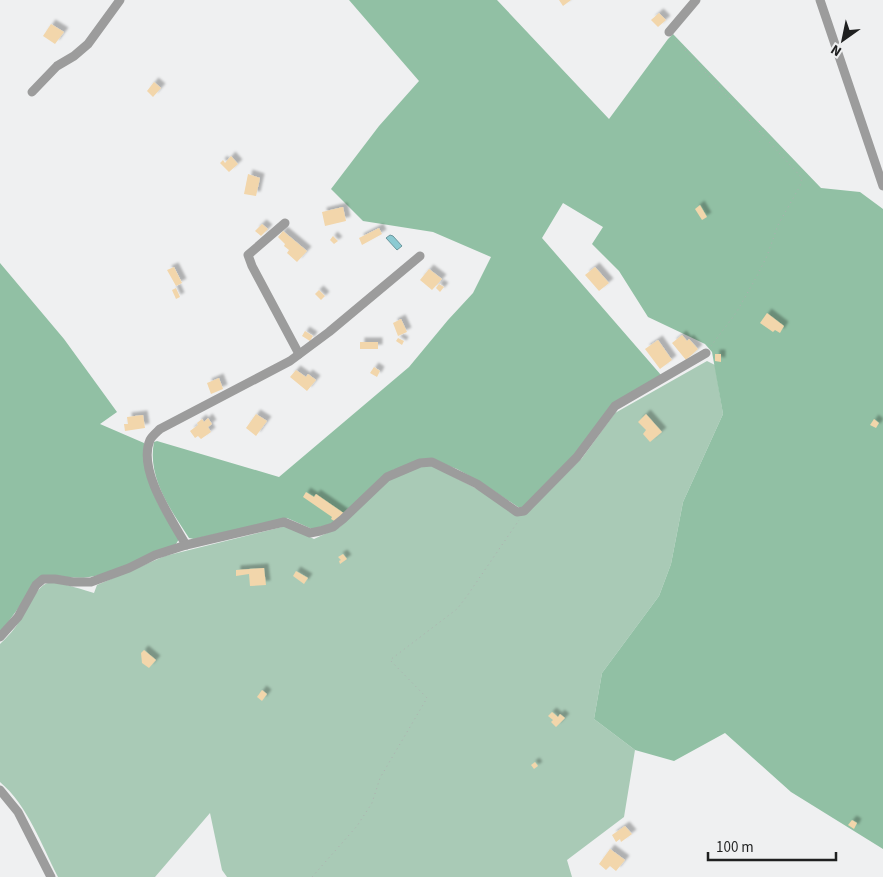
<svg xmlns="http://www.w3.org/2000/svg" width="883" height="877" viewBox="0 0 883 877" font-family="'Source Sans 3',sans-serif">
<defs>
<filter id="shadow"><feDropShadow dx="4.5" dy="-4.5" stdDeviation="1" flood-color="#0004"/></filter>
</defs>
<rect width="100%" height="100%" fill="#eff0f1"/>
<path fill="#a9cab6" d="M 707,361 L 715,365 L 723,414 L 683,502 L 671,564 L 659,596 L 602,673 L 594,719 L 635,750 L 624,817 L 567,860 L 572,877 L 227,877 L 222,870 L 210,813 L 155,877 L 58,877 C 41,844 28,806 0,782 L 0,644 C 8,636 15,629 20,620 C 27,610 36,586 48,583 C 59,581 83,590 94,593 L 97,585 L 165,556 L 282,527 L 289,527 L 314,539 L 340,527 L 389,479 L 423,466 L 432,466 L 526,514 L 582,458 L 615,413 Z"/>
<g fill="#91c0a4">
<path d="M 349,0 L 497,0 L 609,119 L 668,39 L 673,34 L 821,188 L 860,192 L 883,209 L 883,849 L 791,792 L 725,733 L 674,761 L 635,750 L 594,719 L 602,673 L 659,596 L 671,564 L 683,502 L 723,414 L 712,352 L 705,344 L 648,317 L 619,271 L 592,244 L 603,227 L 563,203 L 542,238 L 661,375 L 614,403 L 575,455 L 522,508 L 518,507 L 482,483 L 457,469 L 427,458 L 393,470 L 331,524 L 312,529 L 287,518 L 194,539 L 189,538 C 171,510 147,478 154,442 L 157,441 L 279,477 L 409,367 L 448,320 L 473,293 L 491,257 L 433,232 L 363,221 L 331,189 L 379,126 L 419,81 Z"/>
<path d="M 0,263 L 64,339 L 117,412 L 100,424 L 144,443 C 146,487 156,502 179,539 L 176,544 C 152,555 114,574 89,577 C 71,580 60,574 42,576 L 0,633 Z"/>
</g>
<polygon fill="#8ccad2" stroke="#6b979d" points="390,235 393,236 402,246 397,250 386,238"/>
<g fill="#f2d6ab" filter="url(#shadow)">
<polygon points="559,0 571,0 563,6"/>
<polygon points="659,13 666,20 658,27 651,20"/>
<polygon points="51,24 64,32 55,44 43,36"/>
<polygon points="154,82 161,88 153,97 147,91"/>
<polygon points="231,156 238,164 229,172 220,163 223,160 225,163"/>
<polygon points="248,174 260,178 256,196 244,194"/>
<polygon points="700,205 707,217 702,220 695,209"/>
<polygon points="343,207 346,221 325,226 322,212"/>
<polygon points="262,224 268,229 261,236 255,231"/>
<polygon points="379,228 382,234 362,245 359,238"/>
<polygon points="283,231 307,251 297,262 287,253 289,250 284,246 285,244 278,237"/>
<polygon points="333,236 338,241 334,244 330,240"/>
<polygon points="174,267 182,283 176,286 167,270"/>
<polygon points="595,267 609,283 599,291 585,275"/>
<polygon points="429,269 442,279 432,290 420,280"/>
<polygon points="439,284 444,287 440,292 436,288"/>
<polygon points="176,288 180,297 176,299 172,290"/>
<polygon points="319,290 325,296 321,300 315,294"/>
<polygon points="767,313 784,326 780,333 775,330 773,332 760,323"/>
<polygon points="401,319 407,332 398,336 393,323"/>
<polygon points="305,331 313,336 310,341 302,336"/>
<polygon points="682,335 687,341 689,339 698,349 686,360 672,343"/>
<polygon points="398,338 404,341 402,345 396,341"/>
<polygon points="658,340 672,360 660,369 645,349"/>
<rect x="360" y="342" width="18" height="7"/>
<polygon points="715,354 721,354 721,362 715,361"/>
<polygon points="374,367 380,371 377,377 370,373"/>
<polygon points="296,370 306,377 308,374 316,380 307,391 290,377"/>
<polygon points="219,378 223,389 211,394 207,383"/>
<polygon points="256,414 267,421 256,436 246,428"/>
<polygon points="646,414 662,432 650,442 643,434 646,430 638,422"/>
<polygon points="143,415 145,428 125,431 124,424 128,424 127,417"/>
<polygon points="208,418 212,424 208,427 211,432 201,439 198,436 195,438 190,431 198,425 197,423 202,419 204,422"/>
<polygon points="874,419 879,423 876,428 870,425"/>
<polygon points="306,492 314,497 316,494 345,514 336,522 331,519 332,517 303,497"/>
<polygon points="343,554 347,559 340,564 339,561 341,560 338,557"/>
<polygon points="264,568 266,585 250,586 249,574 236,576 236,570"/>
<polygon points="296,571 308,578 304,584 293,576"/>
<polygon points="144,650 156,660 149,668 142,663 141,653"/>
<polygon points="262,690 267,694 262,701 257,697"/>
<polygon points="552,712 558,717 560,714 565,718 556,727 551,722 553,720 548,716"/>
<polygon points="535,762 538,766 534,769 531,765"/>
<polygon points="852,820 857,823 854,829 848,825"/>
<polygon points="625,826 632,834 621,842 620,839 616,842 612,835"/>
<polygon points="610,849 625,860 616,871 610,866 606,870 599,864"/>
</g>
<g fill="none" stroke-linecap="round" stroke-linejoin="round">
<g stroke="#aeafaf" stroke-width="1" stroke-dasharray="1 4" stroke-linecap="butt">
<polyline points="675,39 802,178 800,186 778,225 767,256 757,276 736,313 711,346"/>
<polyline points="312,877 357,826 372,803 380,778 427,698 390,660 457,609 467,596 519,520"/>
</g>
<g stroke="#9c9c9c" stroke-width="9">
<polyline points="820,0 883,186"/>
<polyline points="669,32 696,0"/>
<polyline points="32,92 57,66 74,56 88,44 120,0"/>
<polyline points="285,223 248,255 252,266 299,354"/>
<path d="M 186,545 C 172,520 137,470 150,440 C 152,436 157,432 160,429 L 290,361 L 329,332 L 420,256"/>
<polyline points="0,637 18,617 36,585 43,579 55,579 73,582 91,582 129,568 155,555 186,545 284,522 310,533 320,531 333,527 343,519 387,477 420,463 432,462 477,484 517,512 524,511 577,457 615,406 706,353"/>
<polyline points="0,790 18,812 51,877"/>
</g>
</g>
<g transform="translate(843 40) rotate(213)" stroke="#eff0f1" stroke-width="4" paint-order="stroke">
<path d="M0-4L9 19L0 12L-9 19Z" fill="#1f2020"/>
<text y="-8" font-size="14" font-weight="bold" text-anchor="middle" fill="#1f2020">N</text>
</g>
<path d="M708 852v8h128v-8" fill="none" stroke="#1f2020" stroke-width="2.5"/>
<text x="716" y="852" font-size="15" fill="#1f2020" stroke="#eff0f1" stroke-width="4" paint-order="stroke">100 m</text>
</svg>
